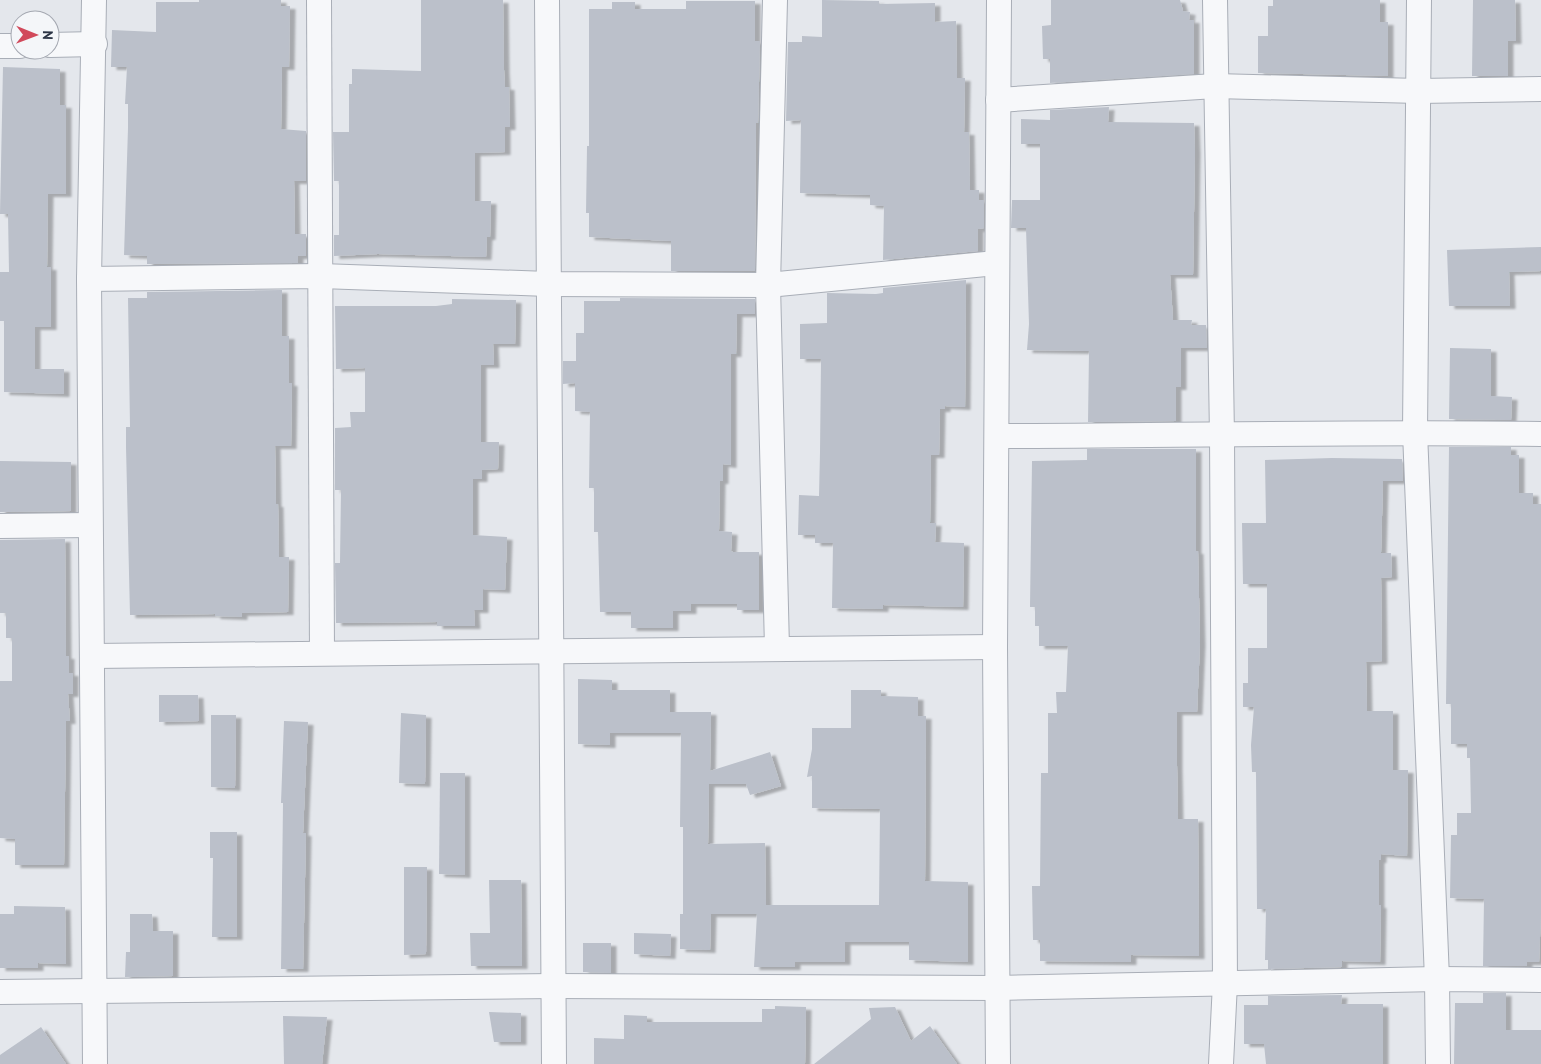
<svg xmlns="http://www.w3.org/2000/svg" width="1541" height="1064" viewBox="0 0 1541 1064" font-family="'PT Sans',sans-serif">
<defs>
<filter id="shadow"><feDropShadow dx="5.5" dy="3" stdDeviation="1" flood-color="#0004"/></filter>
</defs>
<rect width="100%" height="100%" fill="#e4e7ec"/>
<g fill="#bbc0ca" filter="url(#shadow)">
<polygon points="199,0 281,0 281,6 290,6 289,67 282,67 281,129 306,131 306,181 294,181 295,234 306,234 306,256 298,256 298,263 147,264 147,256 124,255 128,128 128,104 125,104 127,67 111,67 112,30 156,32 156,2 199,2"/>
<polygon points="421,0 503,0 504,70 505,87 509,87 510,127 505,127 505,152 475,153 475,201 491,201 490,237 487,237 486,257 378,254 334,256 334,235 339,235 339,181 334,181 333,132 349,132 349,84 352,84 352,69 421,71"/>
<polygon points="822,0 879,1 879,4 935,3 935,22 956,21 957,78 965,78 964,132 969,132 970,190 979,190 979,200 984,200 984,228 978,229 978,251 883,260 884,206 870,205 870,195 800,193 801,120 786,121 788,42 802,42 802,36 822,37"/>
<polygon points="1051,0 1180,0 1183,11 1190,12 1189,20 1194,20 1194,74 1050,83 1050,59 1043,59 1042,26 1051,25"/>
<polygon points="1273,0 1380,0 1380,22 1388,22 1388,76 1258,73 1258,36 1268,36 1268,6 1273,6"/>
<polygon points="1473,0 1515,0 1516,41 1508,41 1508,76 1472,76"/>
<polygon points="686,1 755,1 755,41 760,41 758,123 756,123 755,271 671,271 671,241 589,237 589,213 586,213 587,146 589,146 589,9 612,9 612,2 635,2 635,9 686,9"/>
<polygon points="3,67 60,69 60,105 66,105 66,194 48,194 47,267 51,267 51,327 35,327 35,369 64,369 64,394 4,392 4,321 0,321 0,272 9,272 8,214 0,214"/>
<polygon points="1109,107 1108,122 1194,123 1195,151 1193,275 1170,275 1173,320 1192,320 1191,325 1206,325 1207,348 1181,348 1181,387 1176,387 1176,421 1088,422 1089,351 1027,350 1029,324 1026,228 1011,228 1012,200 1040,200 1040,144 1021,144 1021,119 1050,120 1050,110"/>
<polygon points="1541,247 1541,271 1509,272 1510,306 1449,306 1447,250"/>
<polygon points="966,280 965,407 945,406 945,409 940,409 939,455 931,455 930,523 936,523 935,542 964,543 963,607 883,605 883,609 832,608 833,543 815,543 815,535 798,535 799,495 819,496 820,452 821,359 800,359 800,324 827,323 827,293 876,294 883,293 883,288"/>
<polygon points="282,290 282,336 289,336 289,383 292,383 291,446 275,446 276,504 278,504 279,557 289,557 288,612 242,613 242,617 215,616 215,614 130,615 126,447 126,427 130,427 128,298 147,298 147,292"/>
<polygon points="620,298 755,299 755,314 737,314 736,354 731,354 731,465 723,464 723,481 720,481 719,531 732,532 731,551 733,552 759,552 759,610 737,610 737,604 691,604 691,611 673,611 673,628 631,628 631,612 600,612 598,532 594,532 594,488 589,488 590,412 575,411 575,383 563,384 563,361 576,361 576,333 584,333 584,301 620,301"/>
<polygon points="452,299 516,300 515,344 493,344 494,365 481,365 481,442 499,442 498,469 482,470 482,479 473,479 473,535 507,537 505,590 483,589 483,610 474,610 475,626 437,626 437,622 336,623 335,563 340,563 341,490 335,490 335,428 351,427 350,412 365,412 365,368 336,369 335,306 436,306 452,304"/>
<polygon points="1450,348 1491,349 1491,396 1512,397 1511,420 1449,419"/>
<polygon points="1449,447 1511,447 1511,455 1519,455 1519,493 1533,493 1533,504 1541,504 1541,912 1539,962 1527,962 1527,966 1483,966 1484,899 1450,898 1451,835 1457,835 1457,813 1471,813 1470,758 1467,758 1467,744 1451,744 1451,704 1446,704"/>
<polygon points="1087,449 1196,449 1196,551 1198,551 1200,643 1197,712 1177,712 1177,766 1178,819 1198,819 1199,956 1131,955 1131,962 1040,961 1040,940 1033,940 1032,886 1040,886 1041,773 1048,773 1048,713 1057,713 1056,692 1066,692 1068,646 1039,646 1039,626 1035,626 1035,607 1030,607 1032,461 1087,460"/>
<polygon points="1332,458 1402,459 1403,481 1383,481 1381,553 1391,553 1392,577 1381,578 1382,661 1366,662 1367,711 1393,711 1393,770 1408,770 1407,856 1381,854 1381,860 1379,860 1379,905 1381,905 1380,962 1342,961 1342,967 1268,969 1268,960 1265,960 1266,909 1257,909 1256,772 1252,772 1251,745 1254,707 1243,707 1243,683 1248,683 1248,648 1267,648 1267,584 1243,584 1242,523 1266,523 1265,460"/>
<polygon points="0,461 71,462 71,511 0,512"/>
<polygon points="65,539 66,656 69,656 69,673 73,673 73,694 68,694 70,721 66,721 64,865 15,865 15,839 0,838 0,681 12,681 12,638 6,638 6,613 0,613 0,540"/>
<polygon points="578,679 612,680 612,690 670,690 670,712 711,712 710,771 770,752 781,786 750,795 746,784 709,784 708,844 765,843 766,905 879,905 880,809 812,808 812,776 807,777 812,749 812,728 851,728 851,690 881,690 881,696 918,697 918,716 926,716 925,881 968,882 968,962 909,960 909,942 845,942 845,962 795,962 795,967 754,967 757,914 711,914 710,950 680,949 680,914 683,914 683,827 680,827 681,733 610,733 610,745 578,744"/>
<polygon points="159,695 198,695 199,721 159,722"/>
<polygon points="401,713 426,715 425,784 399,783"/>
<polygon points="211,715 236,715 235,788 211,787"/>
<polygon points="284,721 308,722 303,833 306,833 303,969 281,969 283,803 281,803"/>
<polygon points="440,773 465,773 465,875 439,874"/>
<polygon points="210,832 237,832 237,937 212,937 213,858 210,858"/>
<polygon points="404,867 427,867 426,954 404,955"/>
<polygon points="489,880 521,880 522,966 471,966 470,933 490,933"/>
<polygon points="14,906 65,907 66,964 38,963 38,968 0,968 0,914 14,914"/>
<polygon points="130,914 152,914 153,931 173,931 173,976 125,977 126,952 130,952"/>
<polygon points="634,933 671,934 670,956 634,954"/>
<polygon points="583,943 611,943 611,973 583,972"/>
<polygon points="1483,993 1506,993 1506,1030 1541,1030 1541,1064 1454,1064 1455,1003 1483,1003"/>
<polygon points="1342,995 1341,1004 1383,1004 1383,1064 1266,1064 1264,1044 1244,1044 1244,1005 1268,1005 1268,996"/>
<polygon points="775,1006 806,1007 805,1064 594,1064 594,1038 624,1039 624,1015 647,1016 647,1022 762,1022 762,1009 775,1009"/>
<polygon points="895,1007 911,1041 930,1026 957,1064 814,1064 871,1019 869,1008"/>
<polygon points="489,1012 521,1013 521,1042 494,1042"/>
<polygon points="283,1016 327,1017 322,1064 284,1064"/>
<polygon points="41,1027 66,1064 0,1064 0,1055"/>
</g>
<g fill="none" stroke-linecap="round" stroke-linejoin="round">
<g stroke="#a9aeb7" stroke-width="26">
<g id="street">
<polyline points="94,0 89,279 95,1064"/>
<polyline points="319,0 322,653"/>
<polyline points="547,0 554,1064"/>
<polyline points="775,0 768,285 777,648"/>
<polyline points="1215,0 1222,436 1225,983 1221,1064"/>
<polyline points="1419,0 1415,432 1437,979 1438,1064"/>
<polyline points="50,45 95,44"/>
<polyline points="0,46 20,46"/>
<polyline points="998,100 1215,86 1419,91 1541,89"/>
<polyline points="89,279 321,276 548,284 768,285 996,263"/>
<path d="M 997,436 C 1178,436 1360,431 1541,434"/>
<polyline points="0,526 90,525"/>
<polyline points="92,656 995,647"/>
<polyline points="0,992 554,986 997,988 1437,979 1541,980"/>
<polyline points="998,1064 995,647 999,0"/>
</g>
</g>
<use href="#street" stroke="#f7f8fa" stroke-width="24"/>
</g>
<g transform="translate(35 35) rotate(91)"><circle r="24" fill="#f4f6f9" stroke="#a4a8b1"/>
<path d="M0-4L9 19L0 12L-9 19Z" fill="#d1495b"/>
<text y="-8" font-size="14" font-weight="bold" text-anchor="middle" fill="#2b3445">N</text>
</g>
</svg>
